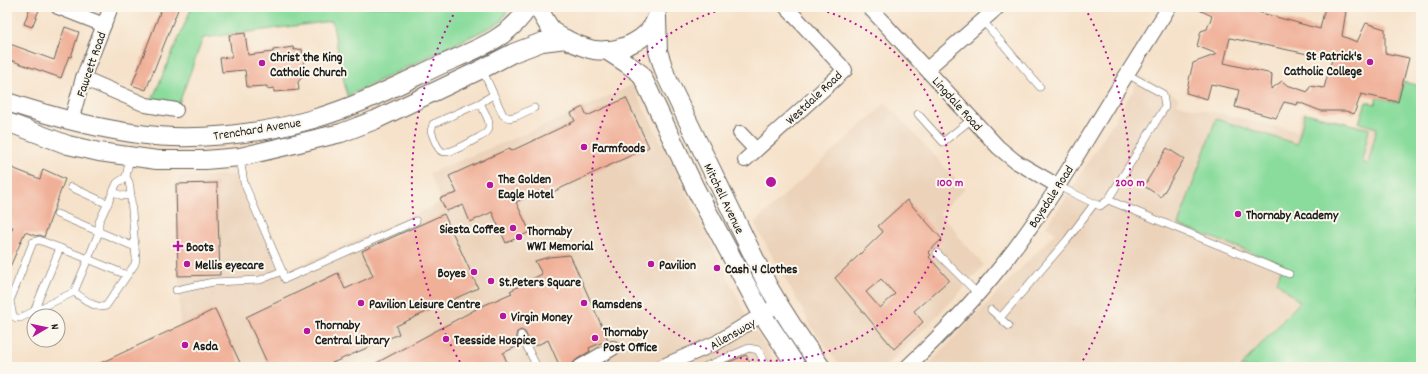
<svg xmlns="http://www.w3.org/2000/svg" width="1428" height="374" viewBox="0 0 1428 374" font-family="Dekko,sans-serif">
<rect width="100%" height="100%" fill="#fbf7ec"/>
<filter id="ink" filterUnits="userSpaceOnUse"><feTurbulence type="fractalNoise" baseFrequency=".025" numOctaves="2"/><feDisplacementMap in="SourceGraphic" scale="8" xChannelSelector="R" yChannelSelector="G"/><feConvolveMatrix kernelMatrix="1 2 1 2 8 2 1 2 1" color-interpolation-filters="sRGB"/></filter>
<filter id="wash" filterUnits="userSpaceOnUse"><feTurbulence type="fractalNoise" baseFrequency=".012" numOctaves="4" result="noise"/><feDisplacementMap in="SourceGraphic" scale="16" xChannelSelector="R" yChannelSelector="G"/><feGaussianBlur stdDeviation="0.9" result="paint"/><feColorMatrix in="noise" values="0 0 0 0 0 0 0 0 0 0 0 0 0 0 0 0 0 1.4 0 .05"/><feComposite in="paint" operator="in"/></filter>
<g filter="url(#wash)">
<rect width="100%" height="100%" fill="#f6e2ca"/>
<g fill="#ebd2b9">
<polygon points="1138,75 1178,97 1177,104 1297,131 1302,112 1362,126 1414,108 1421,367 926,367 1055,233 1046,226 1063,202 1133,90"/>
<polygon points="632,85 671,161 750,323 779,367 96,367 96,365 180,326 176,184 181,177 235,175 289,270 442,202 429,173 551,123"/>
<polygon points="886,103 965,189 939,213 958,233 957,235 984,265 954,299 886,367 841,367 812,327 754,223"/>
</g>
<g fill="#8adc9c" stroke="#537c5c">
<polygon points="192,7 509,7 501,22 347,96 332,21 203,38 179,103 152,100"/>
<polygon points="1403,82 1421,86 1421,367 1240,367 1300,302 1277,282 1283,264 1178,225 1216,119 1297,144 1305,113 1369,129 1362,161 1368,165 1377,128 1359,123 1366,102 1375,104 1377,97 1398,102"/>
</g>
<g id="blocks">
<g fill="#f0af97" fill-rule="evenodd">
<polygon points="30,7 39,10 32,27 24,24"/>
<polygon points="162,7 179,7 146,90 132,85"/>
<path d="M 1193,7 L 1255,7 L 1254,11 L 1320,29 L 1325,7 L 1332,7 L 1346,11 L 1342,36 L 1357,42 L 1366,23 L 1385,29 L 1385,53 L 1409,58 L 1398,102 L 1361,94 L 1354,114 L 1346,111 L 1321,111 L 1298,102 L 1297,105 L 1284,102 L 1276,118 L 1235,107 L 1239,90 L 1211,84 L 1207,99 L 1186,93 L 1193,63 L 1217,54 L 1197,46 L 1201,31 L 1207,29 L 1212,16 ZM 1230,38 L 1332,59 L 1324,88 L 1310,86 L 1308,92 L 1287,85 L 1282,81 L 1271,89 L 1272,74 L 1224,63 Z"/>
<polygon points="65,27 79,32 71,57 69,56 61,78 7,59 7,43 54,60"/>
<polygon points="245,33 248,55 273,52 273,50 293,47 294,50 302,49 305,74 298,82 299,90 274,92 274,88 267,89 267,86 247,87 245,70 222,72 220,58 232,57 229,35"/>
<polygon points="626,98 649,147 542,197 539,191 516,202 530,232 506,243 492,212 470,222 463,205 446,211 440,198 457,193 449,176 510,148 511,151 575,121 571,113 583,107 587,116"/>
<polygon points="1167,148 1184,159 1161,197 1144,186"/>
<polygon points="7,166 40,179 43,169 65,179 44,237 40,235 36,236 25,232 7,274 7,242 13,227 7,224"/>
<polygon points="217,183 220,275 178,276 176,184"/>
<path d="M 907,200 L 942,239 L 928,252 L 931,255 L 929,257 L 949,280 L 914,311 L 923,322 L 894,349 L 835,278 L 883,232 L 878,226 ZM 881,279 L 895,294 L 880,308 L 866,292 Z"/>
<polygon points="444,214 478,288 396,326 399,334 323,367 269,367 246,317 338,273 345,289 373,276 362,251"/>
<polygon points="570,255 608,340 589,348 590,351 576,360 572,364 566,367 560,367 548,340 535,346 532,339 529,340 525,332 521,330 517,332 516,335 520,345 503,353 509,367 369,367 480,307 512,293 510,291 542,274 535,261 549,257"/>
<polygon points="215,309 242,367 92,367 197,318"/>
<polygon points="746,355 752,367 717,367"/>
</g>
</g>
</g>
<g filter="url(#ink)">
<use href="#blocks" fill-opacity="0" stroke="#686159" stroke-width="1"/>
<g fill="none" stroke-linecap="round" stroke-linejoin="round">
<g stroke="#686159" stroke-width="8">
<g id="service">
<polyline points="983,21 1040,87"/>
<polyline points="482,69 503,115 509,118 517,116 534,108"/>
<path d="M 480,103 C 484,112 495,126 485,134 C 477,138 447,158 440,150 C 436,146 433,136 431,131 L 433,124 L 480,103 L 493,95"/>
<polyline points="918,114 943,142 972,119"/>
<path d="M 126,177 L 117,183 L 99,222 L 99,232 L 88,259 L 39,240 L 33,242 L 10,301 L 13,316 L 16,318 L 20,318 L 74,292 C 82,297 96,310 106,306 L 135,264 L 136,259 L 130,187 L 129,182 L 126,177 L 130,157"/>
<polyline points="1058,186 1100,206 1108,200 1165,107 1163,94 1127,74"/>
<polyline points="71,187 108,204"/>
<path d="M 114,191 C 119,196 124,197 131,195"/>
<polyline points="1108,200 1289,274"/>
<polyline points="57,214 135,247"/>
<polyline points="937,253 978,294"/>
<polyline points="282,271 285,279 416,221"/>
<polyline points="176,290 213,282 260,280 282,271 244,183 240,158"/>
<polyline points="74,292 88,259 127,275"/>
<polyline points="991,310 1009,326"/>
<polyline points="34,311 60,248"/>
<polyline points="1000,318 1067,240 1094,204"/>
<polyline points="521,335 537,367"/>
<polyline points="704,367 749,348 758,350 767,367"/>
</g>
</g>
<g stroke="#686159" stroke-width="16">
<g id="minor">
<polyline points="58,7 104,25"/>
<polyline points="869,7 998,147 1015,161 1058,186"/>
<polyline points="927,69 998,7"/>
<polyline points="83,78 146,105 176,110"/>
<polyline points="71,121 83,78 111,7"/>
<polyline points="740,133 756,150"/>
<polyline points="745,160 845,70 786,7"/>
<polyline points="580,367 613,348"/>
<polyline points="661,367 716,343 771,309"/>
<path d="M 907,367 C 941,335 974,301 1002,265 C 1050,205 1087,138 1127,74 C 1141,52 1155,29 1169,7"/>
</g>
</g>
<g stroke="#686159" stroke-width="20">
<g id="tertiary">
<path d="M 538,7 C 543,16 547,26 555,33 C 563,39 584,48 594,50 C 618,53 650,41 657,16"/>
<path d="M 657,18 L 658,51 L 666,76 L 768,286 C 784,314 802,341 821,367"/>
<polyline points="606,50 626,63 641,74 695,188 762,314 797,367"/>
<path d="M 7,102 C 50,116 94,128 139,134 C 192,142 262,134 313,119 C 356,107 396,86 436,67 C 468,52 510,40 528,7"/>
<polyline points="7,122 68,145 99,152 157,160 205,160 240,157 341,133 375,120 482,69 513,53 542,42 566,39"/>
</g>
</g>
<use href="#service" stroke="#fff" stroke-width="7"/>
<use href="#minor" stroke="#fff" stroke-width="14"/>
<use href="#tertiary" stroke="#fff" stroke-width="18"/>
</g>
</g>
<g fill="none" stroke="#b5179e" stroke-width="2" stroke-dasharray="2 4">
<path d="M810 7A179 179 0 1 1 732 7"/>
<path d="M463 367A359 359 0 0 1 457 8M1085 8A359 359 0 0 1 1079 367"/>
</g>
<g fill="#b5179e" stroke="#fbf7ec" stroke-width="1.5">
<circle cx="1370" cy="62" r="4"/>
<circle cx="262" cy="63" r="4"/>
<circle cx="584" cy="147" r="4"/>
<circle cx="490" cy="185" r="4"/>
<circle cx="1238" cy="214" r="4"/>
<circle cx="513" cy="228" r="4"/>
<circle cx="519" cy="237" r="4"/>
<path d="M176 240h4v4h4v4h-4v4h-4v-4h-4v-4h4z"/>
<circle cx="187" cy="264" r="4"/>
<circle cx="651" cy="264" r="4"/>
<circle cx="717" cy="268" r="4"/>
<circle cx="474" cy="272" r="4"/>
<circle cx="491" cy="281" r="4"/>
<circle cx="361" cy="303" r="4"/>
<circle cx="584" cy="303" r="4"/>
<circle cx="503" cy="316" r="4"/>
<circle cx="307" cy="331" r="4"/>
<circle cx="595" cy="338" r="4"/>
<circle cx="446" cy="339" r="4"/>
<circle cx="185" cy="345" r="4"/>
</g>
<g text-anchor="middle" stroke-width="4" stroke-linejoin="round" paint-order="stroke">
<g font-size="13" font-weight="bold" fill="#1c1c1c" stroke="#fbf7ec" text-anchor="start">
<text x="1362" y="60" text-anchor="end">St Patrick's<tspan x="1362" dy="15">Catholic College</tspan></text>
<text x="270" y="61">Christ the King<tspan x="270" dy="15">Catholic Church</tspan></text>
<text x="592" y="152">Farmfoods</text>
<text x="498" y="183">The Golden<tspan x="498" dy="15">Eagle Hotel</tspan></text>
<text x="1246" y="219">Thornaby Academy</text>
<text x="505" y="233" text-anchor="end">Siesta Coffee</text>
<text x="527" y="235">Thornaby<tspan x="527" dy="15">WWI Memorial</tspan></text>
<text x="186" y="251">Boots</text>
<text x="195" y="269">Mellis eyecare</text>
<text x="659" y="269">Pavilion</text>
<text x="725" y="273">Cash 4 Clothes</text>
<text x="466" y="277" text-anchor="end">Boyes</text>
<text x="499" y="286">St.Peters Square</text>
<text x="369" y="308">Pavilion Leisure Centre</text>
<text x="592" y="308">Ramsdens</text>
<text x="511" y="321">Virgin Money</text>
<text x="315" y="329">Thornaby<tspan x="315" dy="15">Central Library</tspan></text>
<text x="603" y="336">Thornaby<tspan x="603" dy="15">Post Office</tspan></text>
<text x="454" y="344">Teesside Hospice</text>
<text x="193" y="350">Asda</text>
</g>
<g font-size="13" fill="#1c1c1c" stroke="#fbf7ec">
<text transform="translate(90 64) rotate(-71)" y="5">Fawcett Road</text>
<text transform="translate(813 97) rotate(-43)" y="5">Westdale Road</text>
<text transform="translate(958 103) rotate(48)" y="5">Lingdale Road</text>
<text transform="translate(257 128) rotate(-9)" y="5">Trenchard Avenue</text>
<text transform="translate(1050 196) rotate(-57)" y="5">Baysdale Road</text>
<text transform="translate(725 198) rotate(64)" y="5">Mitchell Avenue</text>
<text transform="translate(732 333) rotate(-30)" y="5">Allensway</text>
</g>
</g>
<circle cx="771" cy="182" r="6" fill="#b5179e" stroke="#fbf7ec" stroke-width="2"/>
<g font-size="12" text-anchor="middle" font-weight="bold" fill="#b5179e" stroke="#fbf7ec" stroke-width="4" stroke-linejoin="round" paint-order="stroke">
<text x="950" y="186">100 m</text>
<text x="1130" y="186">200 m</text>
</g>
<rect width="1428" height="374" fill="none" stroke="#fbf7ec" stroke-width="24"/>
<g transform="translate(46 328) rotate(81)"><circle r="19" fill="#fbf7ec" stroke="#a29f99"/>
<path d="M0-3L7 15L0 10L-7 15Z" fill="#b5179e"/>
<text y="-6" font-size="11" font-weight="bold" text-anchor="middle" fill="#1c1c1c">N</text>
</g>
</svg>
